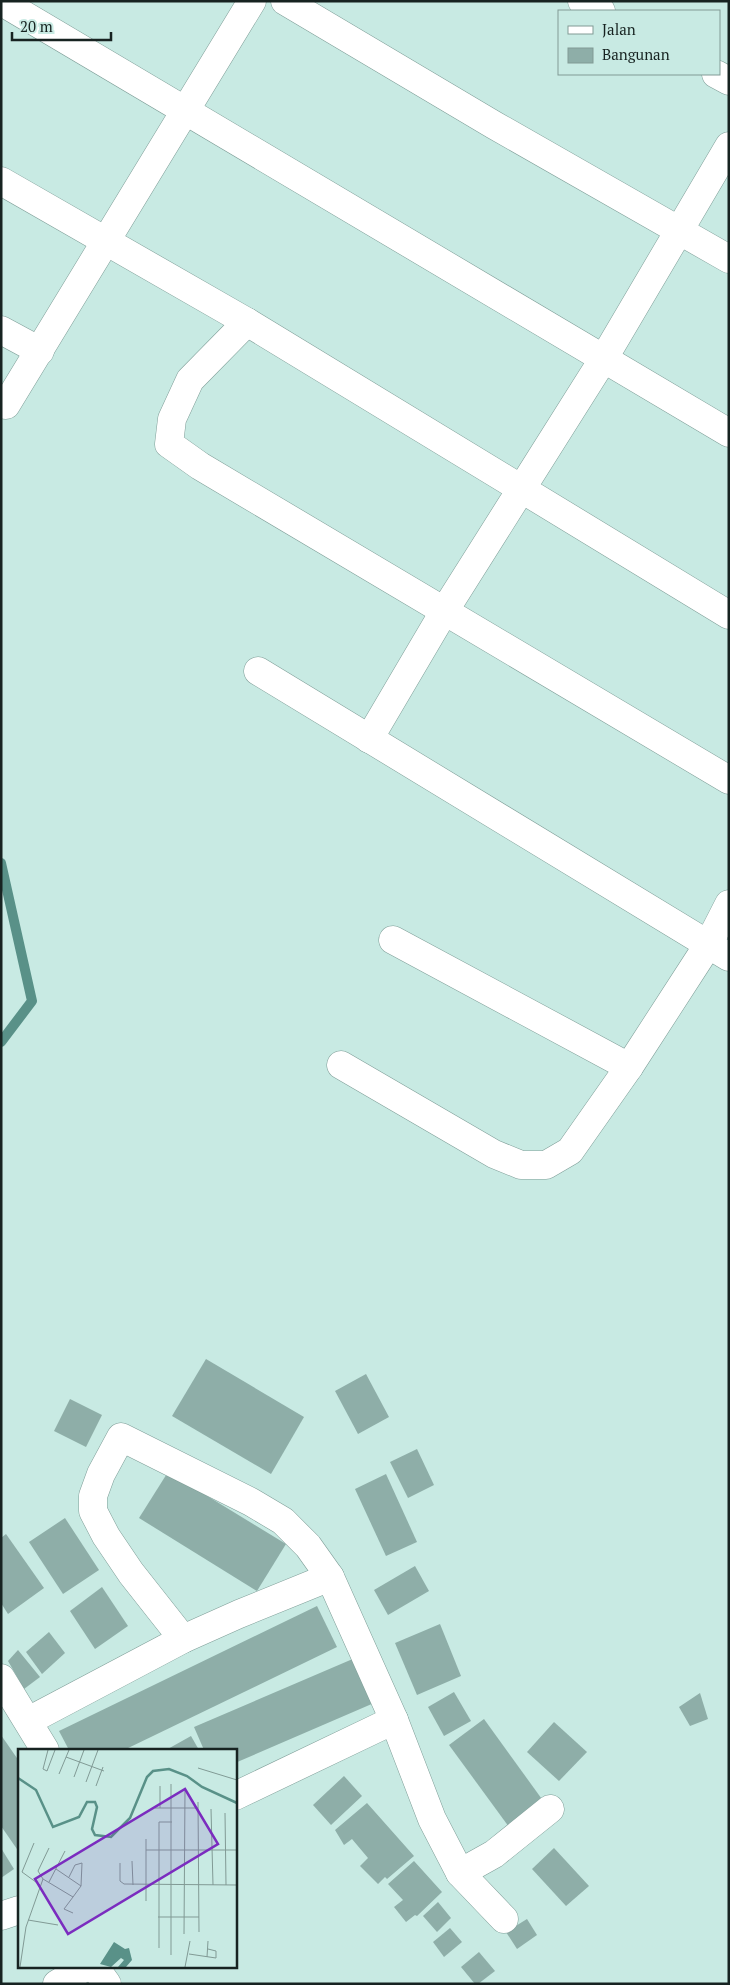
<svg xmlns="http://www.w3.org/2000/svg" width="730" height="1985" viewBox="0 0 730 1985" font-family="'PT Serif',serif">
<rect width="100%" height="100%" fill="#c8eae3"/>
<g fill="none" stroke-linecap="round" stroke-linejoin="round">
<polyline stroke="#599188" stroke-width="10" points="1,863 32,1001 1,1042"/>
</g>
<g fill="#8eaea8">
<polygon points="206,1359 304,1417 271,1474 172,1416"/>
<polygon points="366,1374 389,1417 358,1434 335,1391"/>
<polygon points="70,1399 102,1415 86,1447 54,1431"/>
<polygon points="417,1449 434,1485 408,1498 390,1462"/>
<polygon points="168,1472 286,1544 257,1591 139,1518"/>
<polygon points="386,1474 417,1542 386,1556 355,1489"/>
<polygon points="65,1518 99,1570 63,1594 29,1542"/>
<polygon points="6,1534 44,1588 8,1614 1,1603 1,1538"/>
<polygon points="415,1566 429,1591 388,1615 374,1590"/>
<polygon points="102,1587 128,1626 95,1649 70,1611"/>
<polygon points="317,1606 337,1647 124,1750 69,1750 59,1731"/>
<polygon points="440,1624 461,1676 417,1695 395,1643"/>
<polygon points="49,1632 65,1653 42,1674 26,1652"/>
<polygon points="18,1650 40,1677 24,1689 8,1661"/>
<polygon points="355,1658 374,1703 235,1763 235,1750 204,1750 194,1727"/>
<polygon points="454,1692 471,1721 444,1736 428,1707"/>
<polygon points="700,1693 708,1719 690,1726 679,1707"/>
<polygon points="484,1719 544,1802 509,1827 449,1745"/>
<polygon points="554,1722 587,1752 559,1781 527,1752"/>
<polygon points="1,1735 19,1761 19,1852 1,1826"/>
<polygon points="191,1736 199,1750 166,1750"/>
<polygon points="344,1776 362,1796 331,1825 313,1805"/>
<polygon points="367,1803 414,1856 387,1879 385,1877 378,1884 360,1866 368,1858 352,1839 344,1845 335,1830"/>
<polygon points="1,1848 14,1869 1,1878"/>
<polygon points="554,1848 589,1886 566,1906 532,1869"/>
<polygon points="414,1861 442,1892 417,1916 415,1915 406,1922 394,1907 403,1900 388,1884"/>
<polygon points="438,1902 451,1918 437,1932 423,1916"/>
<polygon points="527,1919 537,1935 517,1949 506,1932"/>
<polygon points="450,1928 462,1942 444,1957 433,1942"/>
<polygon points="479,1952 495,1971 478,1984 475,1984 461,1967"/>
</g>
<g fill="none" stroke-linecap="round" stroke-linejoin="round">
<g stroke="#7f9e98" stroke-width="29">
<g id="minor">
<polyline points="285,1 494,125 729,259"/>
<polyline points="582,1 601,11"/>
<polyline points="2,2 729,433"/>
<polyline points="716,74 729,81"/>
<polyline points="1,181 247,322 729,615"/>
<polyline points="247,322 190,380 172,419 169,444 200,466 729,780"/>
<polyline points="1,330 40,351"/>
<polyline points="6,405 252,1"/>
<polyline points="258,671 729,957"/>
<polyline points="369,739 445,610 604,358 729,146"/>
<polyline points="393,940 629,1067"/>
<polyline points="341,1065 494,1154 521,1165 546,1165 570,1151 629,1067 708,945 729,904"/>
<polyline points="183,1639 131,1573 106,1536 93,1511 93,1496 101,1474 121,1437 251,1502 283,1521 308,1546 330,1577"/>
<polyline points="1,1678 45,1750"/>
<polyline points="28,1721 183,1639 239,1614 330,1577 394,1720"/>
<polyline points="235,1796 394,1720 432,1819 460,1873 494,1854 550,1809"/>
<polyline points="460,1873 504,1919"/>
<polyline points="1,1916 19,1910"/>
<polyline points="94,1966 107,1984"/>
<polyline points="57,1984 87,1966"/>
</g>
</g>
<use href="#minor" stroke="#fff" stroke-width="28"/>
</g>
<g transform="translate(18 1749)">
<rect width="219" height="219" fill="#c8eae3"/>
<path d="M 96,193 L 107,200 L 111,199 L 114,211 L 108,218 L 100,218 L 106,211 L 103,209 L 93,218 L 82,215 Z" fill="#599188"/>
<path fill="none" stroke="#599188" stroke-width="2.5" d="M 0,29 L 18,41 L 35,78 L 61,68 L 69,53 L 77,53 L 79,58 L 74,80 L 77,86 L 93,88 L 112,69 L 129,28 L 135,22 L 151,20 L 169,27 L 184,38 L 219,54"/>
<path fill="none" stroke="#819a95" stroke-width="1" d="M 30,1 L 25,20 L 29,22 L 37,1M 48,8 L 86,22M 180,19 L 219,31M 41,25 L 51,1M 56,28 L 66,1M 68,33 L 80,1M 78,37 L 85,18M 142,37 L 142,59M 180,53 L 181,183M 137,59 L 180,59M 193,60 L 195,136M 207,64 L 208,136M 128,90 L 128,152M 16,94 L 4,123 L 22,136M 128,101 L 219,101M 114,112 L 115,136M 102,114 L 102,132 L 106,135 L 219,136M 38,120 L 63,137 L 55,148M 51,128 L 57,116 L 64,114 L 63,137M 25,130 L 55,148 L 46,160 L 55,164M 31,133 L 47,102M 140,168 L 181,168M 10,171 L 40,176M 166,185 L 167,40M 141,199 L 141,73 L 154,73M 171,205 L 198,209 L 198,202 L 190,200M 153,206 L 153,35M 189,208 L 190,192M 2,218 L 8,178 L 25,130 L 20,122 L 31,99M 167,218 L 172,192"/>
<path fill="#7b2cbf" fill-opacity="0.15" stroke="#7b2cbf" stroke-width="2.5" d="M 167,40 L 200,95 L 50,185 L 17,130 Z"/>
<rect width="219" height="219" fill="none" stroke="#172321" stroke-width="2.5"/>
</g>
<rect width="730" height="1985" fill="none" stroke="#172321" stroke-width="5"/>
<rect x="558" y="10" width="162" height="65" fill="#c8eae3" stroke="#819a95"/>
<rect x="568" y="26" width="25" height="8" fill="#ffffff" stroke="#819a95"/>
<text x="602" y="35" font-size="15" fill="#172321">Jalan</text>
<rect x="568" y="48" width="25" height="15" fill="#8eaea8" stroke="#819a95"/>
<text x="602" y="60" font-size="15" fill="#172321">Bangunan</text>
<path d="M12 32v8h99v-8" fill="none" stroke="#172321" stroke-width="2.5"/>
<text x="20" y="32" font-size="15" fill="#172321" stroke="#c8eae3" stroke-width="4" paint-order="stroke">20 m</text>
</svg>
